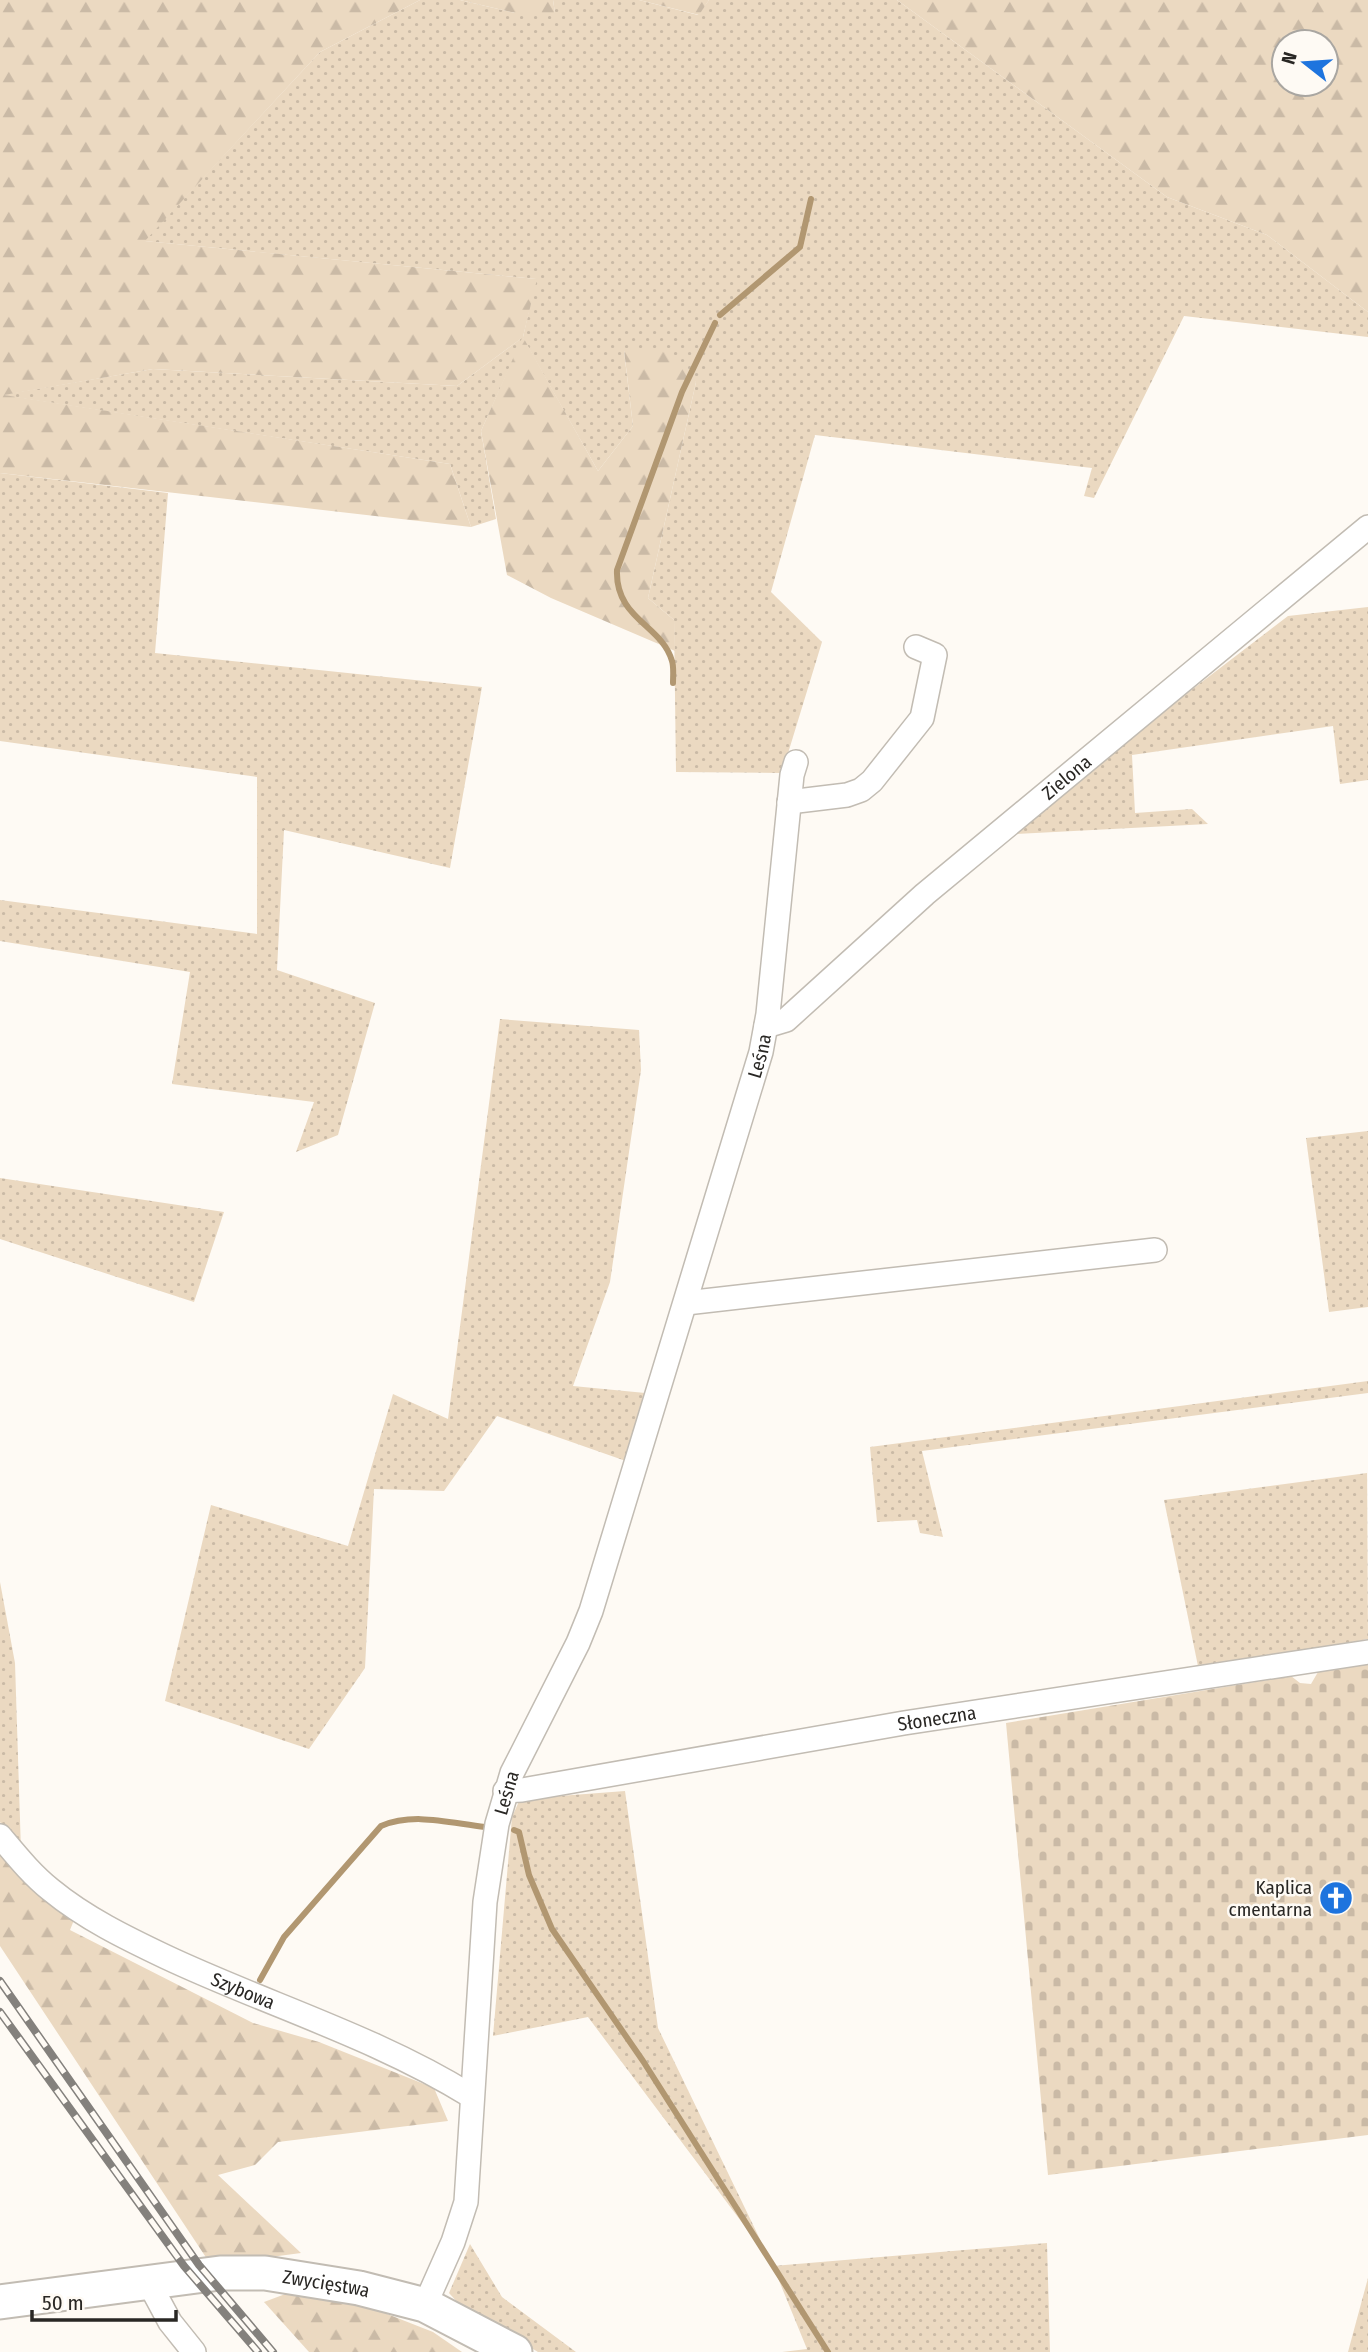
<svg xmlns="http://www.w3.org/2000/svg" width="1368" height="2352" viewBox="0 0 1368 2352" font-family="'Fira Sans Condensed',sans-serif">
<defs>
<pattern id="grass-dots" width="8" height="8" patternUnits="userSpaceOnUse" patternTransform="scale(1.75)"><rect width="8" height="8" fill="#ebd9c1"/><path d="M2 2h.1M6 6h.1" fill="none" stroke="#cabaa6" stroke-width="1.8" stroke-linecap="round"/></pattern>
<pattern id="forest-firs" width="22" height="20" patternUnits="userSpaceOnUse" patternTransform="scale(1.75)"><rect width="22" height="20" fill="#ebd9c1"/><path d="M5 1l3.5 6h-7zM16 11l3.5 6h-7z" fill="#cabaa6"/></pattern>
<pattern id="cemetery-stones" width="16" height="16" patternUnits="userSpaceOnUse" patternTransform="scale(1.75)"><rect width="16" height="16" fill="#ebd9c1"/><path d="M2 7V4a2 2 0 0 1 4 0v3zM10 15v-3a2 2 0 0 1 4 0v3z" fill="#cabaa6"/></pattern>
</defs>
<rect width="100%" height="100%" fill="#fefaf4"/>
<g fill="url(#grass-dots)">
<polygon points="420,0 460,0 515,13 555,13 553,0 639,0 698,15 709,0 897,0 1167,197 1267,235 1368,312 1368,337 1184,316 1094,498 1084,496 1092,468 815,435 771,592 822,642 782,773 676,772 674,620 648,598 696,382 624,351 633,426 598,471 523,338 481,431 496,519 471,527 450,464 1,395 153,369 457,386 523,337 536,279 144,241 320,52"/>
<polygon points="0,473 168,493 155,653 482,687 450,868 284,830 277,970 375,1003 338,1135 296,1152 314,1102 172,1084 190,972 0,941 0,900 257,934 257,777 0,741"/>
<polygon points="1368,607 1368,780 1340,784 1333,726 1132,755 1135,813 1192,809 1208,824 1016,834 1096,763 1288,616"/>
<polygon points="500,1019 639,1030 641,1070 610,1282 573,1386 666,1395 643,1467 497,1416 444,1491 374,1489 365,1668 309,1749 165,1701 211,1505 348,1546 393,1394 448,1419"/>
<polygon points="1368,1131 1368,1307 1329,1312 1306,1138"/>
<polygon points="0,1178 224,1212 194,1302 0,1239"/>
<polygon points="1368,1381 1368,1393 922,1451 943,1537 920,1533 917,1520 877,1522 870,1447"/>
<polygon points="1367,1473 1368,1639 1199,1671 1164,1500"/>
<polygon points="0,1582 15,1663 21,1851 0,1822"/>
<polygon points="625,1791 658,2028 770,2260 588,2017 493,2036 512,1817 520,1799"/>
<polygon points="1047,2243 1050,2352 782,2352 807,2349 773,2266"/>
<polygon points="470,2244 502,2297 576,2352 538,2352 459,2304 449,2293"/>
<polygon points="1368,2278 1368,2352 1348,2352"/>
</g>
<g fill="url(#forest-firs)" fill-rule="evenodd">
<polygon points="0,0 420,0 320,52 145,241 537,279 523,337 598,471 633,426 624,350 665,349 696,382 648,598 674,620 675,651 551,598 507,575 481,431 522,338 457,386 153,369 4,395 450,464 471,527 0,473"/>
<polygon points="460,0 553,0 555,13 515,13"/>
<polygon points="639,0 709,0 699,15"/>
<path d="M 897,0 L 1368,0 L 1368,312 L 1267,235 L 1167,197 ZM 1284,42 L 1326,42 L 1326,84 L 1284,84 Z"/>
<polygon points="0,1849 22,1879 76,1915 70,1930 253,2023 319,2042 434,2088 448,2121 278,2142 255,2165 218,2175 301,2253 211,2265 0,1946"/>
<polygon points="288,2293 349,2299 433,2332 462,2352 309,2352 264,2302"/>
</g>
<polygon fill="url(#cemetery-stones)" points="1368,1663 1368,2135 1048,2175 1006,1723 1291,1676 1300,1683 1311,1684 1318,1672"/>
<g fill="none" stroke-linecap="round" stroke-linejoin="round">
<g stroke="#b19771" stroke-width="6">
<polyline points="720,315 800,247 811,199"/>
<path d="M 673,683 C 673,676 674,667 672,661 C 662,625 615,619 617,570 L 682,392 L 715,323"/>
<polyline points="514,1830 519,1832 529,1875 552,1929 643,2061 828,2352"/>
<path d="M 260,1980 L 284,1937 L 381,1826 C 414,1812 450,1823 485,1827"/>
</g>
<g stroke="#c2bcb3" stroke-width="26">
<g id="street">
<polyline points="789,802 847,795 861,790 872,781 922,718 935,655 916,647"/>
<path id="s1" d="M 766,1026 L 786,1020 L 925,894 L 1368,527"/>
<polyline points="686,1303 1155,1250"/>
<path id="s2" d="M 505,1791 L 522,1790 L 904,1723 L 1368,1652"/>
<path id="s3" d="M 0,1836 C 16,1855 31,1874 51,1890 C 85,1918 126,1938 166,1957 C 266,2004 376,2037 471,2096"/>
<polyline points="149,2283 170,2322 194,2352"/>
<path id="s4" d="M 425,2305 L 453,2242 L 466,2202 L 485,1902 L 497,1824 L 512,1773 L 578,1643 L 591,1611 L 761,1052 L 768,1014 L 792,775 L 796,762"/>
</g>
</g>
<g stroke="#c2bcb3" stroke-width="37">
<g id="secondary">
<path id="s5" d="M 0,2302 L 220,2273 L 265,2273 L 359,2288 L 425,2305 L 515,2352"/>
</g>
</g>
<use href="#street" stroke="#fff" stroke-width="23"/>
<use href="#secondary" stroke="#fff" stroke-width="33"/>
<g stroke="#84817d" stroke-width="8">
<g id="rail">
<polyline points="0,1981 199,2265 273,2352"/>
<polyline points="0,2012 184,2266 258,2352"/>
</g>
</g>
<use href="#rail" stroke="#fefaf4" stroke-width="5" stroke-dasharray="16" stroke-linecap="butt"/>
</g>
<defs>
<g id="church-disc" transform="scale(1.75)"><circle r="9.5" fill="#1e74de" stroke="#fefaf4"/><path d="M-1.2-6h2.4v3.5h3.3v2.4h-3.3V6h-2.4V-.1h-3.3v-2.4h3.3Z" fill="#fff"/></g>
</defs>
<g fill-rule="evenodd">
<use href="#church-disc" x="1336" y="1898"/>
</g>
<g text-anchor="middle" stroke-width="5" stroke-linejoin="round" paint-order="stroke">
<g font-size="19" fill="#292724" stroke="#fefaf4">
<text dy="7" stroke="none"><textPath href="#s1" startOffset="392">Zielona</textPath></text>
<text dy="7" stroke="none"><textPath href="#s4" startOffset="1304">Leśna</textPath></text>
<text dy="7" stroke="none"><textPath href="#s2" startOffset="438">Słoneczna</textPath></text>
<text dy="7" stroke="none"><textPath href="#s4" startOffset="523">Leśna</textPath></text>
<text dy="7" stroke="none"><textPath href="#s3" startOffset="292">Szybowa</textPath></text>
<text dy="7" stroke="none"><textPath href="#s5" startOffset="329">Zwycięstwa</textPath></text>
</g>
<g font-size="19" fill="#292724" stroke="#fefaf4" text-anchor="end">
<text x="1312" y="1894">Kaplica<tspan x="1312" dy="22">cmentarna</tspan></text>
</g>
</g>
<g transform="translate(1305 63) rotate(287)"><circle r="33" fill="#fefaf4" stroke="#a9a6a1" stroke-width="2"/>
<path d="M0-5L12 26L0 18L-12 26Z" fill="#1e74de"/>
<text y="-10" font-size="19" font-weight="bold" text-anchor="middle" fill="#292724">N</text>
</g>
<path d="M32 2310v10h144v-10" fill="none" stroke="#292724" stroke-width="3.5"/>
<text x="42" y="2310" font-size="21" fill="#292724" stroke="#fefaf4" stroke-width="5" paint-order="stroke">50 m</text>
</svg>
